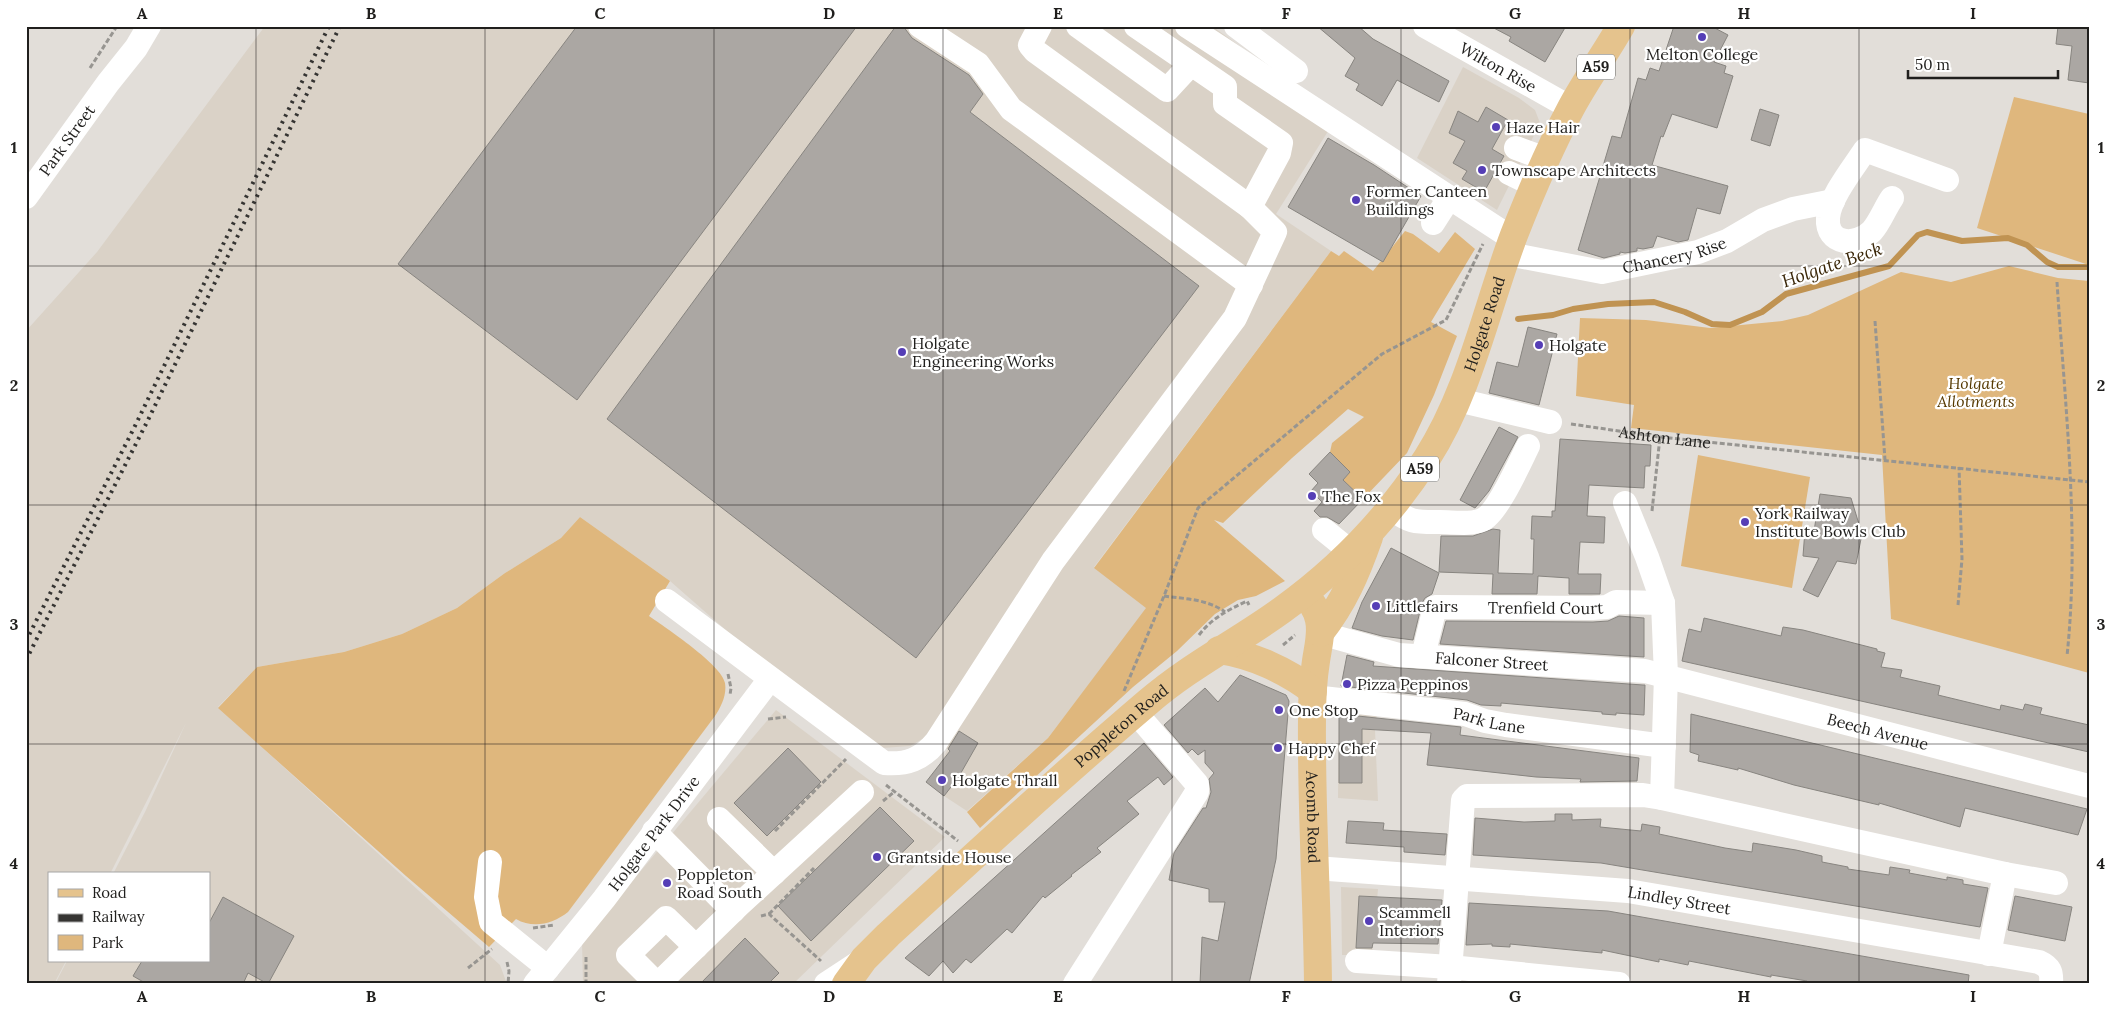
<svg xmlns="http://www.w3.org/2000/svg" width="2115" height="1010" viewBox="0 0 2115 1010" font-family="Lora,serif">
<rect width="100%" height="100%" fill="#e2ded9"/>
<g fill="#dad2c7">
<polygon points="265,26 1212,26 1337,117 1276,214 1331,251 1094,567 1147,608 1048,738 967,811 944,796 958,778 940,764 948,749 926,737 910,746 882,748 776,674 670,581 580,517 561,538 505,573 457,608 402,634 344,652 257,667 218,707 500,965 507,984 55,984 67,961 209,961 209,874 113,874 145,812 186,723 110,874 49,874 49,961 66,961 54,984 26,984 26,331 97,252"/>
<polygon points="1463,67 1519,98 1535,110 1540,123 1497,210 1417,158"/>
<polygon points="776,710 945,837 793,984 583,984 582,941"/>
<polygon points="1339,711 1377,713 1375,730 1378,801 1338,798"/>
<polygon points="1341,887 1378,889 1372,955 1342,955"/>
</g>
<g fill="#dfb77d">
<polygon points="2014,97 2089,114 2089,265 1977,228"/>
<polygon points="1405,231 1413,234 1439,253 1455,232 1475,249 1431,322 1457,336 1434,395 1407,453 1363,499 1343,480 1350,472 1330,452 1332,443 1364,417 1348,409 1292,458 1223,523 1214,520 1285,581 1256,596 1238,600 1215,614 1177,651 1133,687 980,828 967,812 1048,738 1146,608 1094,568 1331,251 1339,256 1344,251 1373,271"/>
<polygon points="2009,266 2058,278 2089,281 2089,673 1891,619 1882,455 1631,428 1634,405 1576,396 1580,318 1646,320 1710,328 1782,321 1808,315 1901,272 1951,282"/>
<polygon points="1698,455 1810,477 1792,588 1681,566"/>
<path d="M 580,517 L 670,581 L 649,616 C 666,628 722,665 725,683 C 727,695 721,707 715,716 L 568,912 C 553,924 533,929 516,919 L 489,947 L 406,876 L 218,708 L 257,667 L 344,652 L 402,634 L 457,608 L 505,573 L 561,538 Z"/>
</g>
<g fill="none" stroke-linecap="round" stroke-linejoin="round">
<polyline stroke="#c09352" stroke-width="6" points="1518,319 1553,315 1573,309 1608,304 1654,302 1685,312 1712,324 1730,325 1762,312 1786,294 1889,266 1918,235 1927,232 1962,241 2008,238 2027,245 2047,262 2058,267 2089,267"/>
</g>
<g fill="#aba7a3" stroke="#888580">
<polygon points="577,26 857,26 577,400 398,264"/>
<polygon points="896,26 903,26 912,38 969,75 983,94 970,112 1199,286 916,658 607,419"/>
<polygon points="1317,26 1358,26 1373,39 1449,81 1439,102 1397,80 1382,106 1356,90 1359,84 1345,76 1355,58"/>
<polygon points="1490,26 1566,26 1545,62 1509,41 1511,37"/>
<polygon points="1674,26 1711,26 1728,35 1714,62 1726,66 1724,73 1733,76 1717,128 1672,114 1663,137 1661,136 1652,165 1728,186 1720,214 1697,208 1688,240 1678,242 1657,236 1653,247 1643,249 1637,248 1637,251 1625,253 1620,252 1620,254 1604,258 1578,250 1612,136 1621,138 1638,78 1646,80 1650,68 1659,71"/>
<polygon points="2058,26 2089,26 2089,83 2068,80 2072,46 2056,44"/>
<polygon points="1486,107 1508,120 1492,149 1504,156 1484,192 1462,179 1467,171 1453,163 1465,141 1449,133 1458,111 1478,122"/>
<polygon points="1760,109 1779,115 1770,146 1751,140"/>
<polygon points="1328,138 1374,165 1421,196 1383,262 1288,207"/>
<polygon points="1528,327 1557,334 1539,405 1489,393 1497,362 1518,367"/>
<polygon points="1499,427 1518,437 1489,491 1475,508 1460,500"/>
<polygon points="1560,439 1651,445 1650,466 1645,466 1644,488 1589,485 1587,516 1605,517 1604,543 1580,542 1578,574 1601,574 1600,594 1569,594 1569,578 1538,576 1537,594 1492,594 1493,574 1439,572 1441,536 1473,536 1493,529 1500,530 1498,573 1533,574 1534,539 1531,539 1532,516 1552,517 1552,511 1555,511"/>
<polygon points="1330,452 1350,472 1343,480 1363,499 1339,524 1327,517 1320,517 1314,511 1322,502 1311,491 1318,483 1309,474"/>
<polygon points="1820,494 1851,498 1862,534 1856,564 1837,561 1818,597 1803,590 1819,558 1803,556 1805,530 1814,531"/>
<polygon points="1391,548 1439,573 1432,594 1425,598 1422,603 1413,640 1382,636 1352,628 1362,602"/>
<polygon points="1619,616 1644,618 1644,657 1440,644 1446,621 1593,622 1608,621"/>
<polygon points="1704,618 1781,636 1783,627 1803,630 1877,649 1877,651 1885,653 1881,667 1902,670 1900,677 1940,686 1938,695 2000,710 2001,705 2023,710 2025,704 2042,708 2040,714 2089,725 2089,752 1682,661 1689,629 1701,632"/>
<polygon points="1347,655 1374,662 1373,666 1643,685 1645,685 1644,715 1616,713 1616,715 1602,714 1602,712 1501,703 1501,706 1481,705 1467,700 1341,686"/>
<polygon points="1240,675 1286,695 1289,701 1276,859 1249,984 1200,984 1202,937 1218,941 1225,902 1209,902 1209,889 1169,880 1174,853 1203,808 1206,808 1211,792 1209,779 1214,773 1205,763 1205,750 1198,755 1192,749 1188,753 1164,725 1205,688 1218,702"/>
<polygon points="1339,714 1461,727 1460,735 1639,758 1637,781 1580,782 1581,779 1536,777 1427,765 1431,733 1362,729 1362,783 1339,783"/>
<polygon points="1691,714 2087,809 2078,835 1965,808 1960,827 1879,803 1879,805 1794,785 1738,768 1738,770 1698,761 1699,755 1690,752"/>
<polygon points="959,731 978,743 958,778 944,796 926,782 950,751 948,749"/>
<polygon points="1144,743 1173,777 1164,785 1158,777 1127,801 1139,814 1097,848 1101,852 1071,875 1072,876 1045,898 1043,896 1012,933 1007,929 971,963 966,959 953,973 943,961 929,976 905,958"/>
<polygon points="788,748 821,782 767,836 734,803"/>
<polygon points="880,807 914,841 811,941 778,906"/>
<polygon points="1555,814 1572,814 1572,820 1601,819 1600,827 1641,831 1642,824 1660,827 1659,834 1725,848 1752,852 1753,843 1796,850 1822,856 1822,862 1848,867 1848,869 1889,875 1890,867 1910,870 1909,873 1947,880 1947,877 1963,880 1963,884 1988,888 1980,927 1601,863 1473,855 1475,818 1524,822 1555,821"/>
<polygon points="1348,821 1384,823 1383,830 1447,834 1445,855 1404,852 1404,847 1346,843"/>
<polygon points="1359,896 1442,900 1438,944 1373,943 1372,948 1356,948"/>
<polygon points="2015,896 2072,907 2065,941 2008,930"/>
<polygon points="223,897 294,936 268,984 248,973 243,984 147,984 133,976 142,961 209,961 209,923"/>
<polygon points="1469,903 1608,911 1969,975 1968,984 1807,984 1807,981 1771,975 1771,977 1689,961 1688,965 1659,959 1659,962 1602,950 1602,953 1510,944 1510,947 1492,946 1492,944 1466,945"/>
<polygon points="745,938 779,973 768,984 700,984"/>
</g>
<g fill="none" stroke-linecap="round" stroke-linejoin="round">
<g stroke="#979591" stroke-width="3" stroke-dasharray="5 2.5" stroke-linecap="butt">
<polyline points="90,68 117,26"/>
<path d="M 2057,282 C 2065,406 2080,532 2067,656"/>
<polyline points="1875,321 1885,460"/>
<path id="s1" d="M 1571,424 L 1660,437 L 2089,482"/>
<polyline points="1652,511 1660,437"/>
<path d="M 1164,596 C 1186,599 1207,599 1225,612"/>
<polyline points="1958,605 1962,559 1959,467"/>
<path d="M 1199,635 C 1212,618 1228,610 1247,601 L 1249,605"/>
<polyline points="1283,645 1295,635"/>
<polyline points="728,674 731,688 730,695"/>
<polyline points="1124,691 1164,596 1198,508 1382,354 1446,320 1483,244"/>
<polyline points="768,719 786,717"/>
<polyline points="886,785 958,841"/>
<polyline points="883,801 894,792"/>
<polyline points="775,831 846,759"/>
<polyline points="769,914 814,868"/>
<polyline points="761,916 769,914 821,961"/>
<polyline points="533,928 554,925"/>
<polyline points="507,962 509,971 508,984"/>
<polyline points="468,968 492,949"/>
<polyline points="584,984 586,981 586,955"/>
</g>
<g stroke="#fff" stroke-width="24">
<polyline points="920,26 978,64 1011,109 1251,285"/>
<polyline points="1078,26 1167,90 1191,64"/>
<polyline points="1136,26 1225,87 1225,104 1281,143 1279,153 1250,207"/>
<polyline points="1187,26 1513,239"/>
<polyline points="1236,26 1296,71"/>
<path id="s2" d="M 1425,26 L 1571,108"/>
<polyline points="1516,148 1546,159"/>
<polyline points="1509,173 1534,185"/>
<path id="s3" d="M 26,197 L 108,83 L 136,48 L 149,26"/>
<path d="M 1892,198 C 1885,208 1880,222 1872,231 C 1856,247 1826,245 1828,218 C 1829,198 1854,167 1865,150 L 1947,180"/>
<polyline points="1433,223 1449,198"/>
<path id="s4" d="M 1508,254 L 1602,272 L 1698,252 L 1727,241 L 1763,220 L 1793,209 L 1833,201"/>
<polyline points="1458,400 1550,422"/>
<polyline points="1625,503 1647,557 1663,603 1666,676 1662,798"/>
<path d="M 1391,508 C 1410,523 1416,522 1440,522 C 1453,522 1470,525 1482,520 C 1497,514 1520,462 1528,446"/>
<polyline points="1324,530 1350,551"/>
<path d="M 667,601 L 884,763 C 907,765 922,759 936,742 L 1053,561 L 1235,318 L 1275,232 L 1250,207 L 1035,51 L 1030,45 L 1040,26"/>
<path id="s5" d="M 1320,633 L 1399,655 L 1645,671 L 2089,786"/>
<path id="s6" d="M 1423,656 L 1435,607 L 1592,608 L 1607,607 L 1616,602 L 1663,603"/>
<path id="s7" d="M 1313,697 L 1465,714 L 1485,721 L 1506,725 L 1664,746"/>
<polyline points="719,819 774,873"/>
<polyline points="654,831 733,911"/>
<polyline points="490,862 486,897 491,922 548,968"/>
<path id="s8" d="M 1315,868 L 1628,891 L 2039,962 C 2050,967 2052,972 2051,984"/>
<polyline points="2005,874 2056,883"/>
<polyline points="1357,961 1450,967 1619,984"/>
<path id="s9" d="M 535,984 L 604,899 L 770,679"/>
<polyline points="657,984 628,955 666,918 696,947"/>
<polyline points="658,984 739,905 862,792"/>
<polyline points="826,984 861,961"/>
<polyline points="1075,984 1197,792 1197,784 1136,713"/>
<polyline points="1449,984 1463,800 1467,796 1643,795 1662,798 2005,874 1989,954"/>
</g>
<g stroke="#e5c38d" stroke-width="28">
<path id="s10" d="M 1304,594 C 1311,602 1317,609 1319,620 C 1322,633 1318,647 1316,661 C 1313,680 1312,699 1312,718 C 1311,807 1317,895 1318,984"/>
<path d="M 1320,633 C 1344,602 1356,574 1369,537"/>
<path d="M 1219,650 C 1252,655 1286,670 1313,691"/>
<path id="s11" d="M 846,984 L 864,959 L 888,935 C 974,856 1060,777 1148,702 C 1191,665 1238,642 1282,610 C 1339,569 1389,517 1427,458 C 1470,391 1486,309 1514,235 C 1531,192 1549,149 1571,108 C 1586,80 1605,54 1621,26"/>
</g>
<g stroke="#353432" stroke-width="4" stroke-dasharray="2.5 5" stroke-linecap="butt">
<polyline points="26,641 136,424 329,26"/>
<polyline points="26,660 146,424 340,26"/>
</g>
</g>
<path fill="none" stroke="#201f1d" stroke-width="1" stroke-opacity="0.55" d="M 256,26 L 256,984M 485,26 L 485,984M 714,26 L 714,984M 943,26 L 943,984M 1172,26 L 1172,984M 1401,26 L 1401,984M 1630,26 L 1630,984M 1859,26 L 1859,984M 26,266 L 2089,266M 26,505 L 2089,505M 26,744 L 2089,744"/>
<g fill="#553eb6" stroke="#fff" stroke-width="2">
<circle cx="1702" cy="37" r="5"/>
<circle cx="1496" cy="127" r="5"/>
<circle cx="1482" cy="170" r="5"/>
<circle cx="1356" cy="200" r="5"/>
<circle cx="1539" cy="345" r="5"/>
<circle cx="902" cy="352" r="5"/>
<circle cx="1312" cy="496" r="5"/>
<circle cx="1745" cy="522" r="5"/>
<circle cx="1376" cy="606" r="5"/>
<circle cx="1347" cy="684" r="5"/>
<circle cx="1279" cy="710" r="5"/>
<circle cx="1278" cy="748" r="5"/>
<circle cx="942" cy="780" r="5"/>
<circle cx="877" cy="857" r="5"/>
<circle cx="667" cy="883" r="5"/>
<circle cx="1369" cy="921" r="5"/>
</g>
<g text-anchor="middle" stroke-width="4.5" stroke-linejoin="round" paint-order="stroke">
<g fill="#fff" stroke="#636261" stroke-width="1">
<rect x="1577" y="54.5" width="38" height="25" rx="4"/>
<rect x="1401" y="456.5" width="38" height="25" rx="4"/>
</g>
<g font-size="15" font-weight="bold" fill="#201f1d">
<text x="1596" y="72">A59</text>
<text x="1420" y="474">A59</text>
</g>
<g font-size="16" fill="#201f1d" stroke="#fff" text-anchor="start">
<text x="1702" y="60" text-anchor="middle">Melton College</text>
<text x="1506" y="133">Haze Hair</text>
<text x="1492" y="176">Townscape Architects</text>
<text x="1366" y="197">Former Canteen<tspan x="1366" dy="18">Buildings</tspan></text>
<text x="912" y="349">Holgate<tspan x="912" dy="18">Engineering Works</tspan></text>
<text x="1549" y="351">Holgate</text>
<text x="1322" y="502">The Fox</text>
<text x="1755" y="519">York Railway<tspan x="1755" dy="18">Institute Bowls Club</tspan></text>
<text x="1386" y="612">Littlefairs</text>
<text x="1357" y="690">Pizza Peppinos</text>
<text x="1289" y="716">One Stop</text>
<text x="1288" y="754">Happy Chef</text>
<text x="952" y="786">Holgate Thrall</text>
<text x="887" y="863">Grantside House</text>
<text x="677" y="880">Poppleton<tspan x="677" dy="18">Road South</tspan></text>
<text x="1379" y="918">Scammell<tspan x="1379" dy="18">Interiors</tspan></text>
</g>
<g font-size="16" fill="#201f1d" stroke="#fff">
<text dy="6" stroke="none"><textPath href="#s2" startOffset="84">Wilton Rise</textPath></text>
<text dy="6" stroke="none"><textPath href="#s3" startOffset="70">Park Street</textPath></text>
<text dy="6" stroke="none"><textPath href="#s4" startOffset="170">Chancery Rise</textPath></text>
<text dy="6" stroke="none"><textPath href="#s11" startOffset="934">Holgate Road</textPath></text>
<text dy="6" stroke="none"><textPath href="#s1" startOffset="95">Ashton Lane</textPath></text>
<text dy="6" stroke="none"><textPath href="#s6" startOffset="161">Trenfield Court</textPath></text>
<text dy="6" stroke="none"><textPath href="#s5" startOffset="175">Falconer Street</textPath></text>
<text dy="6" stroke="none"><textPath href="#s7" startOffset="178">Park Lane</textPath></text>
<text dy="6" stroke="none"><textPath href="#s11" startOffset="378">Poppleton Road</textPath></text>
<text dy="6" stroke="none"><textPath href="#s5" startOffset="569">Beech Avenue</textPath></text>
<text dy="6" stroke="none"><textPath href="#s10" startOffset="228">Acomb Road</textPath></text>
<text dy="6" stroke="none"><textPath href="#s9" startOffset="192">Holgate Park Drive</textPath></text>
<text dy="6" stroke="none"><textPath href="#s8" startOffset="366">Lindley Street</textPath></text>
</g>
<g font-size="16" font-style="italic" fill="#563900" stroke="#fff">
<text x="1976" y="389">Holgate<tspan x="1976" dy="18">Allotments</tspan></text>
</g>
<g font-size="18" font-style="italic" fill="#3a2709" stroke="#fff">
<text transform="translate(1832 265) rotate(-19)" y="6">Holgate Beck</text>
</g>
</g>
<rect width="2115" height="1010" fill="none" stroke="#ffffff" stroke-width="55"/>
<rect x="48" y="872" width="162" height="90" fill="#ffffff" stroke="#a6a5a5"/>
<rect x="58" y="889" width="25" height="8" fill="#e5c38d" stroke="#a6a5a5"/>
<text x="92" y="898" font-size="15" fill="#201f1d">Road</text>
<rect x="58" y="914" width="25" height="8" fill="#353432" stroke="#a6a5a5"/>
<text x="92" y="922" font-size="15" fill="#201f1d">Railway</text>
<rect x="58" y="935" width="25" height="15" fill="#dfb77d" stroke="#a6a5a5"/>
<text x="92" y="948" font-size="15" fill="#201f1d">Park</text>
<path d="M1908 70v8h150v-8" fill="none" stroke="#201f1d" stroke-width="2.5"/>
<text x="1915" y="70" font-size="15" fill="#201f1d" stroke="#ffffff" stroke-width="4" paint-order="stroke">50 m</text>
<rect x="28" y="28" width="2060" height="954" fill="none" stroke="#201f1d" stroke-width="2"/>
<g font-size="16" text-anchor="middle" font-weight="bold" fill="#201f1d">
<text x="142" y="19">A</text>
<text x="371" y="19">B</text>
<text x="600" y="19">C</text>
<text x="829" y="19">D</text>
<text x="1058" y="19">E</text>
<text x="1286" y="19">F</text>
<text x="1515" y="19">G</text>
<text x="1744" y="19">H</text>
<text x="1973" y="19">I</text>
<text x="14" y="153">1</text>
<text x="2101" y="153">1</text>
<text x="14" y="391">2</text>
<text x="2101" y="391">2</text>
<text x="14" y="630">3</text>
<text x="2101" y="630">3</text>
<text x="14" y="869">4</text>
<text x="2101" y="869">4</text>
<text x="142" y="1002">A</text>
<text x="371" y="1002">B</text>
<text x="600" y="1002">C</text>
<text x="829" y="1002">D</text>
<text x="1058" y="1002">E</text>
<text x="1286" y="1002">F</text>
<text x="1515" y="1002">G</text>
<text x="1744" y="1002">H</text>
<text x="1973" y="1002">I</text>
</g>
</svg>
